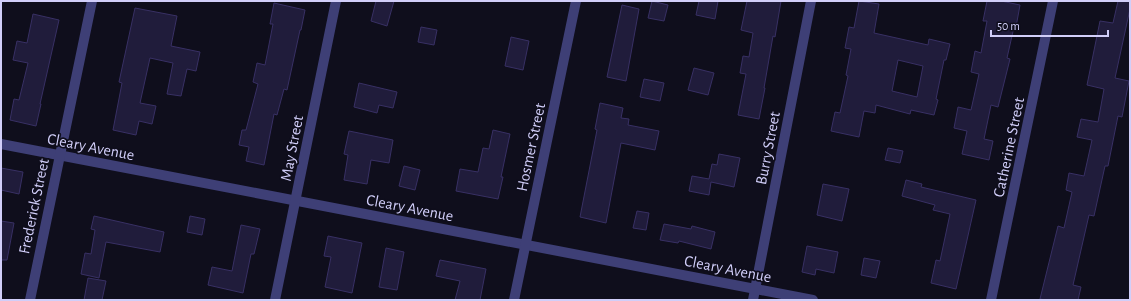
<svg xmlns="http://www.w3.org/2000/svg" width="1131" height="301" viewBox="0 0 1131 301" font-family="'Alegreya Sans',sans-serif">
<rect width="100%" height="100%" fill="#0f0e1c"/>
<g fill="#201c3b" stroke="#383064" fill-rule="evenodd">
<polygon points="376,1 394,1 387,26 371,21"/>
<polygon points="652,1 668,5 664,21 648,18"/>
<polygon points="699,1 718,1 715,19 696,15"/>
<polygon points="747,1 781,1 775,37 773,36 764,88 765,88 759,119 738,115 746,74 740,73 743,56 749,57 753,33 741,30"/>
<path d="M 859,1 L 879,4 L 874,33 L 928,45 L 929,39 L 950,44 L 946,60 L 944,60 L 936,99 L 938,100 L 934,115 L 911,110 L 910,114 L 876,105 L 875,113 L 864,111 L 859,137 L 831,131 L 835,112 L 840,113 L 848,76 L 846,75 L 851,49 L 845,48 L 849,27 L 854,28 ZM 898,60 L 923,66 L 917,97 L 892,91 Z"/>
<polygon points="987,1 1001,1 1020,5 1016,27 1014,27 1007,58 1010,59 998,107 991,105 984,139 993,141 989,160 962,154 967,131 954,128 958,107 971,110 979,74 971,72 975,51 981,53 987,21 983,21"/>
<polygon points="1118,1 1130,1 1130,9 1115,78 1129,81 1122,117 1118,116 1108,166 1105,166 1094,216 1089,215 1073,285 1081,287 1078,300 1046,300 1040,299 1058,226 1064,228 1072,192 1066,190 1069,173 1084,176 1092,140 1077,137 1081,119 1098,122 1104,89 1087,85 1100,21 1113,23"/>
<polygon points="274,3 305,10 301,30 300,30 287,90 284,89 277,115 274,114 264,165 246,161 249,147 239,145 242,130 246,130 258,84 253,82 257,63 265,65 273,24 270,24"/>
<polygon points="622,5 639,9 626,81 607,77"/>
<polygon points="135,8 177,16 171,46 200,52 196,71 187,69 181,96 167,94 173,63 150,58 140,103 156,106 152,124 139,121 136,135 113,130 122,83 119,82"/>
<polygon points="33,14 59,20 40,104 41,104 36,126 10,120 14,99 19,100 28,63 13,60 17,41 27,43"/>
<polygon points="421,27 437,30 434,45 418,42"/>
<polygon points="511,37 529,41 523,70 505,66"/>
<polygon points="694,68 714,73 708,95 688,90"/>
<polygon points="644,79 664,83 660,101 640,97"/>
<polygon points="359,83 397,92 393,108 379,105 377,113 354,107"/>
<polygon points="600,103 623,108 621,118 629,119 628,125 659,131 655,150 621,143 606,223 580,217 597,130 595,129"/>
<polygon points="493,130 510,134 501,177 503,177 498,199 456,191 460,169 478,172 483,148 489,149"/>
<polygon points="349,131 393,140 389,163 371,160 367,184 344,180 348,155 344,154"/>
<polygon points="888,148 903,151 900,163 885,160"/>
<polygon points="719,154 740,158 734,187 711,182 709,195 689,191 692,176 709,179 712,164 717,165"/>
<polygon points="404,166 420,170 415,190 399,186"/>
<polygon points="1,168 23,172 19,194 1,190"/>
<polygon points="906,180 922,184 921,187 976,200 956,289 931,283 936,260 940,261 950,214 933,210 935,205 902,196"/>
<polygon points="823,184 849,189 842,221 817,215"/>
<polygon points="637,211 649,213 646,230 633,228"/>
<polygon points="94,216 164,232 160,252 106,242 99,278 81,274 85,253 91,254 95,230 91,229"/>
<polygon points="190,216 205,219 202,235 187,232"/>
<polygon points="1,221 14,223 7,260 1,260"/>
<polygon points="664,224 691,229 692,226 715,232 711,249 679,241 678,243 660,240"/>
<polygon points="241,225 260,229 254,254 251,254 243,293 208,285 212,267 232,271"/>
<polygon points="328,236 362,243 352,293 325,287 331,257 324,256"/>
<polygon points="807,246 838,252 834,273 816,269 815,275 802,272"/>
<polygon points="386,248 404,252 397,290 379,287"/>
<polygon points="864,258 880,261 876,278 861,275"/>
<polygon points="440,260 486,269 480,300 455,300 460,281 436,276"/>
<polygon points="88,278 106,281 102,300 84,300"/>
</g>
<g fill="none" stroke-linecap="round" stroke-linejoin="round">
<g stroke="#3e3f76" stroke-width="10">
<polyline points="1,144 813,300"/>
<polyline points="30,300 92,1"/>
<polyline points="275,300 336,1"/>
<polyline points="514,300 576,1"/>
<polyline points="753,300 811,1"/>
<polyline points="991,300 1053,1"/>
</g>
</g>
<g text-anchor="middle" stroke-width="3.5" stroke-linejoin="round" paint-order="stroke">
<g font-size="16" fill="#d1cef9" stroke="#0f0e1c">
<text transform="translate(91 146) rotate(11)" y="6">Cleary Avenue</text>
<text transform="translate(530 147) rotate(-78)" y="6">Hosmer Street</text>
<text transform="translate(1008 147) rotate(-78)" y="6">Catherine Street</text>
<text transform="translate(291 148) rotate(-79)" y="6">May Street</text>
<text transform="translate(767 148) rotate(-79)" y="6">Burry Street</text>
<text transform="translate(33 206) rotate(-78)" y="6">Frederick Street</text>
<text transform="translate(410 207) rotate(11)" y="6">Cleary Avenue</text>
<text transform="translate(728 268) rotate(11)" y="6">Cleary Avenue</text>
</g>
</g>
<rect width="1131" height="301" fill="none" stroke="#d1cef9" stroke-width="4"/>
<path d="M991 30v6h117v-6" fill="none" stroke="#d1cef9" stroke-width="2"/>
<text x="997" y="30" font-size="12" fill="#d1cef9" stroke="#0f0e1c" stroke-width="3" paint-order="stroke">50 m</text>
</svg>
